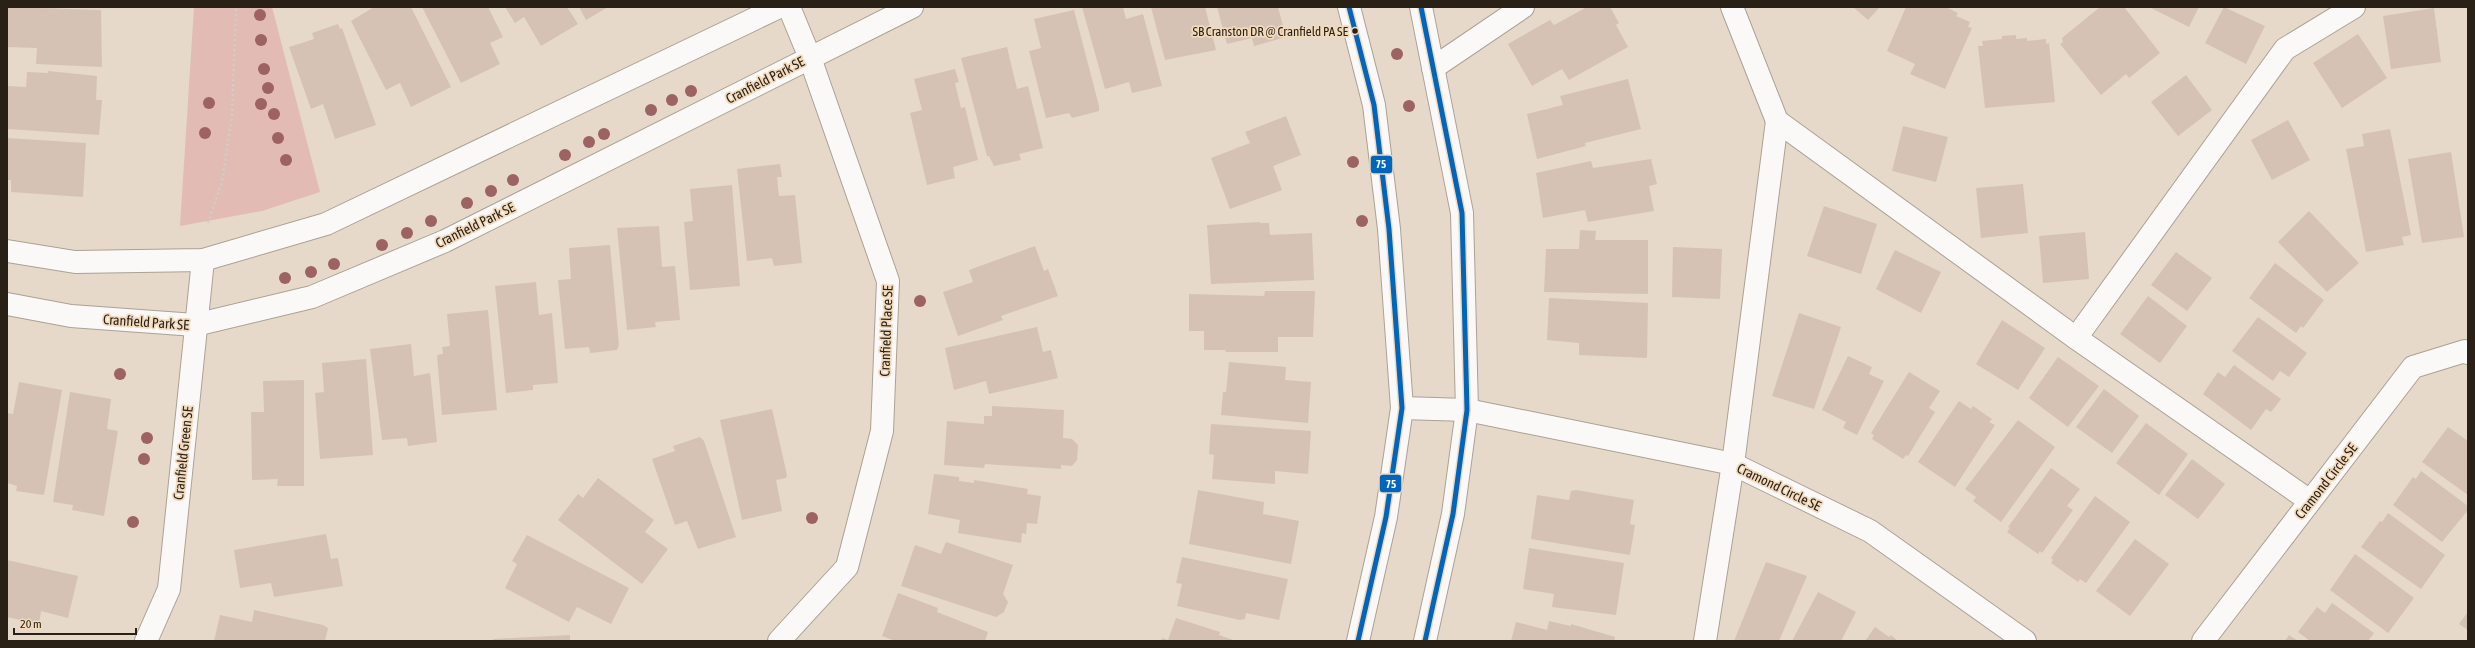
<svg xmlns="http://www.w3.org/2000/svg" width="2475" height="648" viewBox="0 0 2475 648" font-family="'Asap Condensed',sans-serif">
<rect width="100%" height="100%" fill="#e6d9c9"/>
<polygon fill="#e2bcb4" points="194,7 272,7 320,192 262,211 180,226"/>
<g fill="#d6c2b4">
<polygon points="7,7 101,10 102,67 36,64 37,48 7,47"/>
<polygon points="374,7 411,7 451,87 411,107 400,83 386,90 351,21"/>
<polygon points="422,7 488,7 503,37 490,43 500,64 461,83"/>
<polygon points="505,7 567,7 578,24 541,46 524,17 515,23"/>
<polygon points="579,7 608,7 586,20"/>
<polygon points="1082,7 1123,7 1126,19 1143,14 1162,86 1132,93 1129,82 1105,89"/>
<polygon points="1151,7 1205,7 1216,50 1165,60"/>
<polygon points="1217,7 1278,7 1286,37 1254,46 1252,38 1227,44"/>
<polygon points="1587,7 1610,7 1619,23 1616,25 1628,47 1569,80 1562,69 1532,86 1508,44 1550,20 1554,25"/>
<polygon points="1853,7 1880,7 1868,20"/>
<polygon points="1906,7 1946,7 1958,13 1956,16 1970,22 1968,27 1972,28 1945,89 1910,74 1915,64 1887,51"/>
<polygon points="2100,7 2124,7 2160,53 2129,78 2126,74 2101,95 2060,44 2063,42 2062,38"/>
<polygon points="2149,7 2199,7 2189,27"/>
<polygon points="2224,7 2265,26 2246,64 2205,43"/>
<polygon points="2434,8 2441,62 2391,69 2383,16"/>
<polygon points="1074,10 1099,106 1099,111 1072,118 1069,113 1046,118 1029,51 1041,48 1034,19"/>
<polygon points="338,24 340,29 342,28 376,125 335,139 323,104 311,109 289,47 314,39 312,33"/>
<polygon points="2358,34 2387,78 2342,108 2313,63"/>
<polygon points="2016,35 2016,39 2027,38 2027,41 2046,39 2046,44 2049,43 2055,102 1985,108 1978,46 1983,46 1982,41 2002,39 2002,36"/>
<polygon points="1007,47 1017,89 1028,86 1043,148 1019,154 1021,160 994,166 989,156 987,156 961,58"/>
<polygon points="955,69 959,82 955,83 961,108 965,107 978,160 953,167 955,178 927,185 910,113 922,110 914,79"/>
<polygon points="48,71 97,76 96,100 102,100 99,135 7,129 7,86 26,87 27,72 48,73"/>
<polygon points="2186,75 2212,110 2178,136 2151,102"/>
<polygon points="1628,79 1641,129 1585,143 1586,146 1537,159 1527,114 1563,105 1560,96"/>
<polygon points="1286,116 1301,155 1273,166 1282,190 1230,209 1211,158 1250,143 1245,132"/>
<polygon points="2288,120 2310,160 2272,180 2251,140"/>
<polygon points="1903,126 1948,137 1936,182 1892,171"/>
<polygon points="2390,129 2411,235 2402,237 2404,245 2366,252 2346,149 2364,146 2362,134"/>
<polygon points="7,138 86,143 83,197 11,192 11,180 7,180"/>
<polygon points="2451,152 2464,237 2422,243 2408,159"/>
<polygon points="1651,159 1657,184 1649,186 1654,211 1588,222 1585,210 1543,218 1536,173 1591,161 1593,168"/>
<polygon points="780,164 782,177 777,177 779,196 795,195 802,263 774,266 772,258 747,261 737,169"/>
<polygon points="2023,184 2028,233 1981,238 1976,188"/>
<polygon points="732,185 740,286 690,290 684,222 693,221 690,189"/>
<polygon points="1824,206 1877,224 1861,274 1807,256"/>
<polygon points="2309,211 2359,263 2327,292 2278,242"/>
<polygon points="1260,222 1260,223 1269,223 1270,235 1312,233 1314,280 1211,284 1207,225"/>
<polygon points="659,226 662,267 675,266 680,320 655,322 656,327 627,330 617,228"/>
<polygon points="1580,230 1596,231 1595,240 1648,240 1648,294 1544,292 1546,249 1579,249"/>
<polygon points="2085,232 2089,279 2043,283 2039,236"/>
<polygon points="610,245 619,345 617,350 590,353 589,347 565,349 558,280 571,279 569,248"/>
<polygon points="1035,246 1044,271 1048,269 1058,296 1001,316 1003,320 958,336 943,292 973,282 969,270"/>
<polygon points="1673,247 1722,249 1720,299 1672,297"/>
<polygon points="1895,250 1941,272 1921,313 1876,289"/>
<polygon points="2176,252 2212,278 2187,311 2151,285"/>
<polygon points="2275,263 2324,300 2303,328 2301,326 2296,333 2249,298"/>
<polygon points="536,282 539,315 552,313 558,383 533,385 533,390 506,393 495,286"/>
<polygon points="1265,291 1315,291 1313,337 1278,337 1278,352 1225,352 1226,350 1204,350 1204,331 1189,331 1189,294 1264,296"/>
<polygon points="2148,296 2187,326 2160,363 2120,334"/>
<polygon points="1549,298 1648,303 1647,358 1579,355 1579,343 1547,340"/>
<polygon points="488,310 497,410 442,415 437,355 443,354 442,347 450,346 447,314"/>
<polygon points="1799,313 1841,327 1814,409 1772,396"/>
<polygon points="2258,317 2307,353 2289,377 2280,371 2273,381 2232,351"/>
<polygon points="2002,320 2045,348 2018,390 1976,364"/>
<polygon points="1037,327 1043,352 1051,350 1058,378 989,394 986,381 954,390 945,348"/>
<polygon points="411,344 414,376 430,373 437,442 408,446 407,438 382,440 370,349"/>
<polygon points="1848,356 1872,367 1869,374 1884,381 1857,435 1843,428 1846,422 1822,410"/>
<polygon points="2058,357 2099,386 2068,427 2029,398"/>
<polygon points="366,359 373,455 320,459 315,393 324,392 322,363"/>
<polygon points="1229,362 1286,367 1285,380 1311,382 1308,423 1221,415 1223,392 1226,392"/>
<polygon points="2234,365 2281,399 2271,412 2266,409 2251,430 2203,394 2218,372 2225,377"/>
<polygon points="1909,372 1940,391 1929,408 1935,412 1908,456 1906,455 1903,459 1872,439 1874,435 1871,433"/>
<polygon points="304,380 304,486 277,486 278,479 252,480 251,412 264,412 263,381"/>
<polygon points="19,382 62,390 44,495 16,491 17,486 7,483 7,413 13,414"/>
<polygon points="2104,389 2139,416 2112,453 2076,427"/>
<polygon points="70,392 111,399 107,429 118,431 104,516 72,510 73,505 53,502"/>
<polygon points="1959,401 1971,409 1973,406 1992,419 1989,422 1995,425 1955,487 1918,462"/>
<polygon points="992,406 1064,410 1063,438 1072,439 1078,445 1077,460 1072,466 1061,465 1061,469 985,464 984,468 944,465 947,421 984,424 984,416 992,416"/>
<polygon points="772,409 787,475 786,478 776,480 782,511 742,520 720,420"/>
<polygon points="2018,420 2055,447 2001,522 1973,501 1976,497 1965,489"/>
<polygon points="2146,423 2188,454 2159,495 2116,463"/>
<polygon points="1211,424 1311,431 1308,474 1275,471 1275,484 1212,479 1214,455 1209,454"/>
<polygon points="2448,427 2468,441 2468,495 2422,462"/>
<polygon points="700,437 704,441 736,537 698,549 687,521 675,525 652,459 675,451 673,446"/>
<polygon points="2192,459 2225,484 2198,519 2165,495"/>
<polygon points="2051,468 2080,489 2067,506 2073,510 2042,553 2040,551 2038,554 2007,532 2010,528 2008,527"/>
<polygon points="2421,471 2468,506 2468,510 2442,542 2393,505 2413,477 2416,479"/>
<polygon points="934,474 959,477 959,481 974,483 974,480 1028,489 1027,494 1041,496 1037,524 1027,523 1026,534 1022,533 1021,543 958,533 960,520 928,514"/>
<polygon points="598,478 654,520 645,532 668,549 642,584 558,520 578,494 583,498"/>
<polygon points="1198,490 1264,502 1263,514 1299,521 1291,564 1189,544"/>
<polygon points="1576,490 1634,500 1630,524 1635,525 1630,555 1531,539 1537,495 1569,500 1571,491"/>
<polygon points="2095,496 2130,522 2086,583 2080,579 2078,582 2051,563 2053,560 2051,558"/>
<polygon points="2388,513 2445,555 2421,589 2361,547 2380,521 2382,522"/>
<polygon points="326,534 331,559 338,558 343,586 274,597 271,583 240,588 234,550"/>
<polygon points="527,535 629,588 611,624 577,607 569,622 505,588 517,564 512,561"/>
<polygon points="2135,539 2169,564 2130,616 2096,591"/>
<polygon points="946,542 1013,565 1003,594 1008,602 1004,612 996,617 901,586 915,545 941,554"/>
<polygon points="1529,548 1624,563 1616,615 1552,607 1554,594 1523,589"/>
<polygon points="2355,554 2414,598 2388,633 2330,590"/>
<polygon points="1182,557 1288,579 1279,620 1246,613 1245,619 1240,620 1177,606 1182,584 1176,583"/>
<polygon points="7,560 78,576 68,618 41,611 39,624 7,617"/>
<polygon points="1766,562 1807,576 1779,641 1734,641"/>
<polygon points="1818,592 1856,612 1841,641 1792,641"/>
<polygon points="898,593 938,608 937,612 988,632 985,641 895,641 882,636"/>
<polygon points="2332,603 2374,633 2368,641 2310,641 2298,632 2317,607 2325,613"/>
<polygon points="254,610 323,625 328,628 325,641 214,641 220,615 252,622"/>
<polygon points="2468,612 2468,630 2459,624"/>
<polygon points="1176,618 1220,632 1219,635 1236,641 1161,641 1162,638 1168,640"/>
<polygon points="1549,621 1571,626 1571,624 1615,637 1614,641 1511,641 1516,622 1547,630"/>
<polygon points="1875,627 1889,637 1891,635 1898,641 1865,641"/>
<polygon points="570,635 570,641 493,641 493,639"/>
<polygon points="2289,635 2298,641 2285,641"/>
</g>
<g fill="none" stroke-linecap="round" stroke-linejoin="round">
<g stroke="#aba195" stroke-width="24">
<g id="service">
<polyline points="1732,7 1777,121 2076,338 2310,501"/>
<polyline points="1433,68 1523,7"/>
<polyline points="2076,338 2285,49 2354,7"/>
<polyline points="1705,641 1733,464 1777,121"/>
</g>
</g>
<g stroke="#aba195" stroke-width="24">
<g id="minor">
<polyline points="7,251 75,262 203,260 326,224 779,7"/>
<polyline points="7,304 71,316 195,325 312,297 445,241 912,7"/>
<polyline points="1402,408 1467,410 1733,464 1870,531 2025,641"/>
<polyline points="146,641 169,589 203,260"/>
<polyline points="779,641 847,567 882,431 888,281 810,58 789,7"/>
<polyline points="2203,641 2413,367 2465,351 2468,353"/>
</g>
</g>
<g stroke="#aba195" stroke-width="24">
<g id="tertiary">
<polyline points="1349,7 1374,105 1389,229 1402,408 1386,517 1358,641"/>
<polyline points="1421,7 1462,213 1467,410 1453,514 1425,641"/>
</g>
</g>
<polyline stroke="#d1cdc8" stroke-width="2.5" stroke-dasharray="2 3" stroke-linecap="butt" points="208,223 222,182 232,115 236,7"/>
<use href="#service" stroke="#fbf9f7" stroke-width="22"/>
<use href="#minor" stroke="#fbf9f7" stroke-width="22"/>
<use href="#tertiary" stroke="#fbf9f7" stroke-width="22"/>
<g stroke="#f2dabd" stroke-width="8">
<g id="bus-1">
<polyline points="1349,7 1374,105 1389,229 1402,408 1386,517 1358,641"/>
<polyline points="1421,7 1462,213 1467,410 1453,514 1425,641"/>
</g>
</g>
<use href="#bus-1" stroke="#0065bd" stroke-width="5"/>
</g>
<g fill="#9d6264">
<circle cx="260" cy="15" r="6"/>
<circle cx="261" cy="40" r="6"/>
<circle cx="1397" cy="54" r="6"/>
<circle cx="264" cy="69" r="6"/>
<circle cx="268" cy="88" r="6"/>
<circle cx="691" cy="91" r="6"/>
<circle cx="672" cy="100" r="6"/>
<circle cx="209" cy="103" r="6"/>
<circle cx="261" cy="104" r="6"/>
<circle cx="1409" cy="106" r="6"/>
<circle cx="651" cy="110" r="6"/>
<circle cx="274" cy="114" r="6"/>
<circle cx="205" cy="133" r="6"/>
<circle cx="604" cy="134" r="6"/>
<circle cx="278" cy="138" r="6"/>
<circle cx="589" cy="142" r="6"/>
<circle cx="565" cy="155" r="6"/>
<circle cx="286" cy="160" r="6"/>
<circle cx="1353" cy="162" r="6"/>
<circle cx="513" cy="180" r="6"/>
<circle cx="491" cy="191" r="6"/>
<circle cx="467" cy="203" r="6"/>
<circle cx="431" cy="221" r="6"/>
<circle cx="1362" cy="221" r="6"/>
<circle cx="407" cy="233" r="6"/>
<circle cx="382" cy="245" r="6"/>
<circle cx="334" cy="264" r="6"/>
<circle cx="311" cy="272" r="6"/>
<circle cx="285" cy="278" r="6"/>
<circle cx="920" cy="301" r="6"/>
<circle cx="120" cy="374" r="6"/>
<circle cx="147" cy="438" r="6"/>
<circle cx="144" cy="459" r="6"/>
<circle cx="812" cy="518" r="6"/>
<circle cx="133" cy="522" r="6"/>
</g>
<circle fill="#2a2116" stroke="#f2dabd" stroke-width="1.5" cx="1355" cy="31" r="3.5"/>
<g text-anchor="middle" stroke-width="3.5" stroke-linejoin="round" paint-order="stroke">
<g font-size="13" fill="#2a2116" stroke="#f2dabd" text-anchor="end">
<text x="1348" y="36">SB Cranston DR @ Cranfield PA SE</text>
</g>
<g font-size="14" fill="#2a2116" stroke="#f2dabd">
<text transform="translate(765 80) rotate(-27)" y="5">Cranfield Park SE</text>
<text transform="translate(475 225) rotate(-26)" y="5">Cranfield Park SE</text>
<text transform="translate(146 322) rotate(4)" y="5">Cranfield Park SE</text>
<text transform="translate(886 331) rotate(-88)" y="5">Cranfield Place SE</text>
<text transform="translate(183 453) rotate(-84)" y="5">Cranfield Green SE</text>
<text transform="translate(2326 481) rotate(-52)" y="5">Cramond Circle SE</text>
<text transform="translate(1779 487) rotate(26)" y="5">Cramond Circle SE</text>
</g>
</g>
<g stroke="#f2dabd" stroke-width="1.5">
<rect x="1370" y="155" width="23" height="19" rx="4" fill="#0065bd"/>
<rect x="1379" y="474" width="23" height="19" rx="4" fill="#0065bd"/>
</g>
<g font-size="11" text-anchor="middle" font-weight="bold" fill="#fff">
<text x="1381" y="168">75</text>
<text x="1391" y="488">75</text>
</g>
<rect width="2475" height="648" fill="none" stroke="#2a2116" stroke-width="16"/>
<path d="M14 628v6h122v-6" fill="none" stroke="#2a2116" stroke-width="2"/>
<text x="20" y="628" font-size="12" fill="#2a2116" stroke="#f2dabd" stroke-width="3" paint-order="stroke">20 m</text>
</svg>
